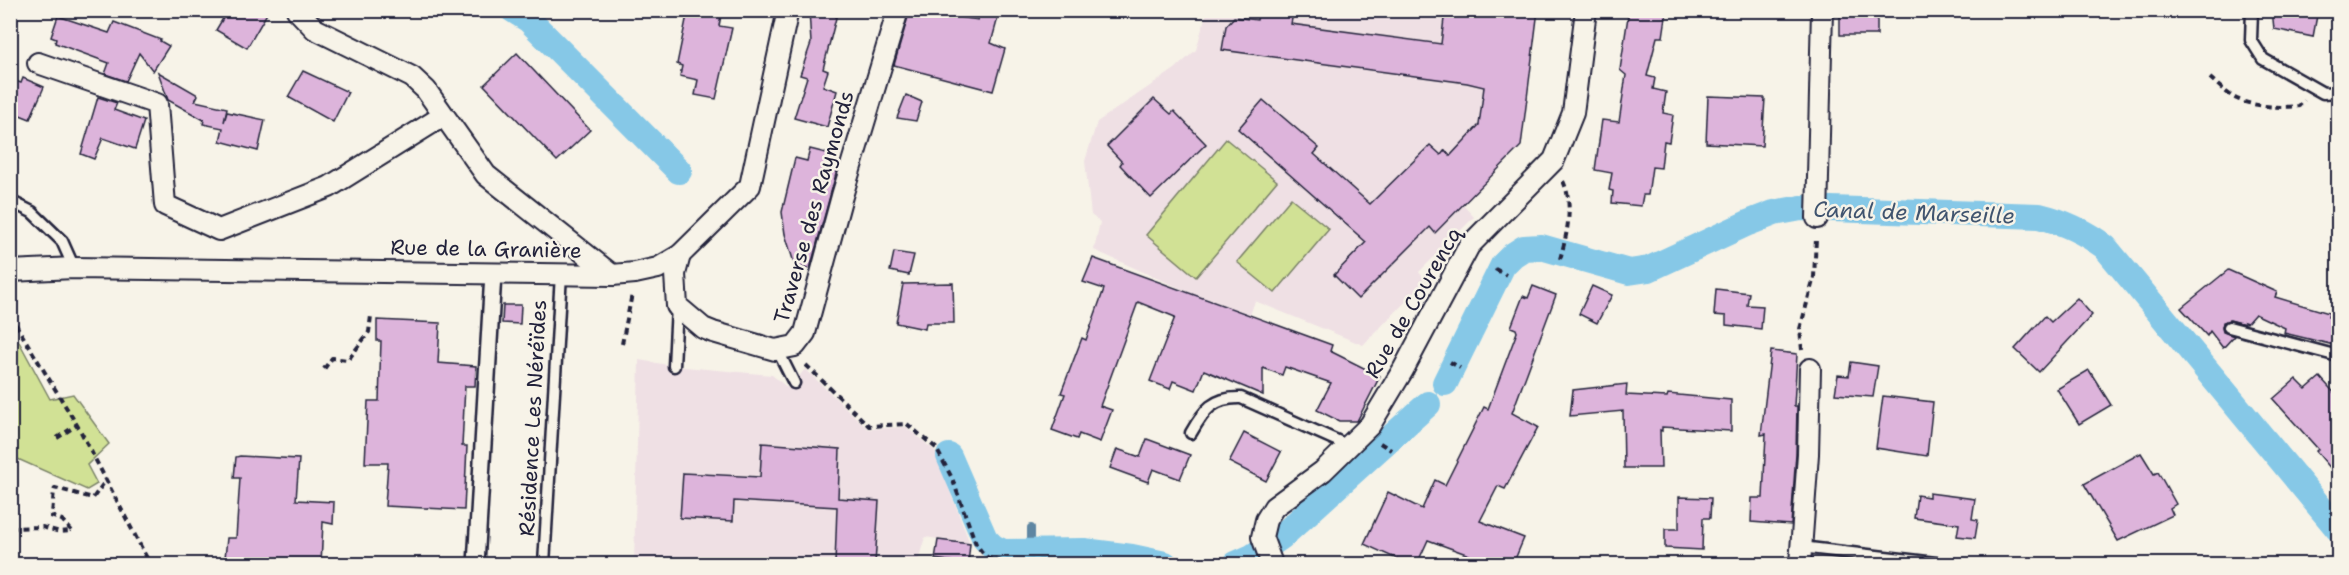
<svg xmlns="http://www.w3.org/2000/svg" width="2349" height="575" viewBox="0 0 2349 575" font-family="'Shantell Sans',sans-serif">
<rect width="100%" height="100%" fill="#f7f3e8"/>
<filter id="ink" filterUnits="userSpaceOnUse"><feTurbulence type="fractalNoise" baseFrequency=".0167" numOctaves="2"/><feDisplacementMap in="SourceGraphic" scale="12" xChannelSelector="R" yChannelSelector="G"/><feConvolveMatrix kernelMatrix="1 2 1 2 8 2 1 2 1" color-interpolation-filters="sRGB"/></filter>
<g filter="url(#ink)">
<g fill="#efe0e4">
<polygon points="1207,11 1538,11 1521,146 1463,205 1474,217 1419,272 1426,281 1363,345 1255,301 1250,315 1197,296 1094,250 1100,222 1091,215 1085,161 1097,122 1175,69 1196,50"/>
<polygon points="639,360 674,366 772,375 789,389 805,369 868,429 906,427 935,451 970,544 925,537 917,564 634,564"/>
</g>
<g fill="#d1e195" stroke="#7a8268" stroke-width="1.5">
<polygon points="1226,139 1277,181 1196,277 1146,235"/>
<polygon points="1291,198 1329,229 1275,293 1237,262"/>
<polygon points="11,327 50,399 73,394 109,444 87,465 97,484 87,490 11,456"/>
</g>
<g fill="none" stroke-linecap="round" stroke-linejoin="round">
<polyline stroke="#5e86a2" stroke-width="8" points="1031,528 1031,564"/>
<g stroke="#86c8e7" stroke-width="26">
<polyline points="513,10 529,20 679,171"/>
<path d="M 1445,383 L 1503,265 L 1513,255 L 1524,248 L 1541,247 L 1629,272 L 1649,269 L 1748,223 L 1774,213 L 1801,208 L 2039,216 C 2064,222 2084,231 2105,247 L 2338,529"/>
<polyline points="949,456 985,539 993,547 1003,552 1084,551 1132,557 1165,564"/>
<polyline points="1236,564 1252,557 1281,537 1428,404"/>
</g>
</g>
<g fill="#ddb4db" stroke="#22223b" stroke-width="1.5">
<polygon points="228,10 269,10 247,48 216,30"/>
<polygon points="688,10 722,10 719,26 732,28 716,99 695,95 698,80 680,76 682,66 677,64"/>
<polygon points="809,10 838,10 823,69 828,71 823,86 837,91 827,127 794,118 807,77 800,75 811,43"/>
<polygon points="910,10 978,20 979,10 1000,10 991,43 1005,49 993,91 894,65"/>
<polygon points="1259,10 1293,13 1291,24 1441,44 1445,10 1538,10 1521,146 1435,233 1430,227 1358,299 1334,275 1366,242 1238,129 1263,100 1319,148 1314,154 1370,204 1430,145 1441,155 1445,150 1450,156 1479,125 1484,87 1467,83 1222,50 1226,26 1234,17 1257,20"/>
<polygon points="1629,10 1667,10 1663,37 1657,37 1647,76 1655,78 1653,89 1666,92 1663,113 1673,115 1669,142 1664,141 1661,168 1652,167 1648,195 1643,195 1641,206 1612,203 1613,191 1609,190 1612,173 1595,170 1602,120 1619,122 1626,75 1620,70"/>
<rect x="1840" y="10" width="37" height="25"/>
<polygon points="2272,10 2318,10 2313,37 2274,29"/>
<polygon points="58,16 109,33 114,22 161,40 160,41 169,46 153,71 139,53 126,81 105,74 109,63 55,43 56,39 51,37"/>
<polygon points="517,53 590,130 557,161 484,85"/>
<polygon points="303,71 348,92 333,122 288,97"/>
<polygon points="158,72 198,95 195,101 227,108 224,122 227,112 265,120 258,151 220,141 223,128 203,124 204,120 168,100"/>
<polygon points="23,78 44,87 30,119 10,111 10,79 21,83"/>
<polygon points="906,95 922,102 916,121 897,118"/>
<polygon points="1708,96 1765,98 1762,146 1706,143"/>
<polygon points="98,97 117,103 114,110 144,121 135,149 103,138 94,159 81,154"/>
<polygon points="1154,99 1171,114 1174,111 1206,144 1151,198 1120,165 1122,162 1107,146"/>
<polygon points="810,149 834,155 832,161 839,163 810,269 795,266 785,234 782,212 795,158 807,161"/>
<polygon points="894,252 914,255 909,275 890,271"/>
<polygon points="1093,258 1332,345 1330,351 1380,376 1357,421 1339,421 1317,410 1331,383 1285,367 1282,375 1263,368 1263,395 1204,370 1196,390 1173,381 1170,389 1150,381 1175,317 1138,302 1100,406 1112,410 1100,442 1079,434 1077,439 1052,430 1065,394 1061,393 1082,338 1086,340 1104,289 1083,282"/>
<polygon points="2228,270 2277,292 2275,297 2329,313 2328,317 2338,319 2334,345 2284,333 2285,328 2255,314 2247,323 2244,322 2245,324 2230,320 2223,322 2222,328 2223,332 2234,336 2223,348 2210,331 2207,336 2181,308"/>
<polygon points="953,283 954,323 926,323 925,329 896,323 903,284"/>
<polygon points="1533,286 1556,295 1512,413 1538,427 1505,489 1498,486 1480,521 1524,538 1513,564 1465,564 1469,555 1428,540 1417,564 1408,564 1364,544 1388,492 1422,509 1435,480 1445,485 1484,407 1488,409 1517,332 1516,329 1511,327 1523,296 1528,298"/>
<polygon points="1592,286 1612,295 1597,323 1579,314"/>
<polygon points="1716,289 1749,293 1747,305 1763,306 1761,329 1726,325 1726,316 1714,315"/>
<polygon points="2077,298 2092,315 2039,372 2015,349 2045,316 2051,322"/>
<polygon points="503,305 521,305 520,324 502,323"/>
<polygon points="377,320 440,323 438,363 476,366 475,386 465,386 462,446 467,446 464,510 385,506 388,463 365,463 368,401 379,401 381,341 377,341"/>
<polygon points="1771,351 1797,354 1794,406 1797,406 1796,453 1791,525 1751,522 1752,498 1763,498 1766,434 1761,435"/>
<polygon points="1851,362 1878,366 1873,397 1835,394 1838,375 1849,376"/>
<polygon points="2089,370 2111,405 2079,424 2057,389"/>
<polygon points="2320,377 2338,397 2338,477 2316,451 2318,449 2273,399 2296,379 2306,389"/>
<polygon points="1627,384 1626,395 1667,397 1668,394 1731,400 1731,431 1662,427 1662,431 1660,430 1661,468 1624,468 1623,411 1570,416 1573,390"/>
<polygon points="1883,396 1933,402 1927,456 1876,448"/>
<polygon points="1244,433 1281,452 1266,481 1229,462"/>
<polygon points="1147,439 1190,455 1180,479 1153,469 1148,482 1110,468 1117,449 1140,457"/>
<polygon points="762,443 840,449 838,498 879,501 875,564 835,564 837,507 734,501 733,521 680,518 683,473 760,477"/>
<polygon points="2141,453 2154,474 2158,472 2176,504 2170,508 2173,515 2118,541 2084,484"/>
<polygon points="240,456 299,459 296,500 334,502 333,524 323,522 321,564 263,564 263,561 225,558 227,538 236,538 240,478 234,478 236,457"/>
<polygon points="1929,493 1975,499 1972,519 1978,520 1975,538 1957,536 1959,524 1914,518 1917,495 1929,497"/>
<polygon points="1679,497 1711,498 1710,518 1703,518 1702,550 1665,548 1665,529 1679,529"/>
<polygon points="938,540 970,544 968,564 935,559"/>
</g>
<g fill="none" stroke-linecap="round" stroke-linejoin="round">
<g stroke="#22223b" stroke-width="15">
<g id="service">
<polyline points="2252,10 2251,40 2263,59 2323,93 2338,92"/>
<polyline points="10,201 32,212 62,241 74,268"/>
<polyline points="2229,327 2338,356"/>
<polyline points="778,351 794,383"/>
<polyline points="674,366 677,306"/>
<path d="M 1191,433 C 1204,410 1213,397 1241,398 L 1349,446"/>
<polyline points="1801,547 1944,564"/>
<polyline points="544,564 561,274"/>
</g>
</g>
<g stroke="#22223b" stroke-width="20">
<polyline id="pedestrian" points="476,564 493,274"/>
</g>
<g stroke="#22223b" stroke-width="24">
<g id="minor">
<polyline points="297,10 315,29 412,77 426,90 486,175 612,275"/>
<polyline points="38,63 157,104 165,205 219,230 329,187 443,116"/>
<polyline points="1817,218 1822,10"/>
<polyline points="680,255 675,274 677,306 703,328 713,332 775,350 795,346 805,333 842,196 898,10"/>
<polyline points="10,271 74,268 612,275 635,273 658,268 680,255 750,186 788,10"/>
<polyline points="1272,564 1262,537 1266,520 1274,507 1323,471 1370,425 1403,370 1469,246 1554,160 1573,113 1586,10"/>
<polyline points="1800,564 1808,454 1810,369"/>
</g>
</g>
<g stroke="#22223b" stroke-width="4" stroke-dasharray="6 4.5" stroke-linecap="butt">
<path d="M 2210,78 C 2218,85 2227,94 2237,99 C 2254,107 2281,108 2299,106 L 2304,100"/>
<path d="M 1560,259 C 1567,235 1574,204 1563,181"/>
<polyline points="1495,269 1506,275"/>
<polyline points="10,315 80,430 150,564"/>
<polyline points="622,344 632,294"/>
<polyline points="1802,350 1800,329 1814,277 1816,239"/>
<polyline points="1450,362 1460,368"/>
<path d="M 806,365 L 869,426 L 907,424 L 936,448 L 952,478 L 976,544 C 980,549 983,555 989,558 C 1001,564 1039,561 1054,561"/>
<polyline points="324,369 332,358 348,360 369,332 371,316"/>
<polyline points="57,438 77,425"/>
<polyline points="1380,443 1391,450"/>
<path d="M 10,528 L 42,527 L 60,532 L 72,531 L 62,520 L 51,516 C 54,506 52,498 55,488 L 93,498 L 106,480"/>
</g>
<use href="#service" stroke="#f7f3e8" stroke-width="10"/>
<use href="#pedestrian" stroke="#f7f3e8" stroke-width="15"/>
<use href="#minor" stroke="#f7f3e8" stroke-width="20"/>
</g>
</g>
<g text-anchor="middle" stroke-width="5" stroke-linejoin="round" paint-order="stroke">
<g font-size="21" fill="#22223b" stroke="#f7f3e8">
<text transform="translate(814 207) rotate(-74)" y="7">Traverse des Raymonds</text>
<text transform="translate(486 249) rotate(1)" y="7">Rue de la Granière</text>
<text transform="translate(1413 303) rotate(-60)" y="7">Rue de Courencq</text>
<text transform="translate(533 418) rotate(-87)" y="7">Résidence Les Néréïdes</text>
</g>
<g font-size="22" font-style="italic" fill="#40546f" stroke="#f7f3e8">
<text transform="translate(1914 212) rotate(2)" y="8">Canal de Marseille</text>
</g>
</g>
<rect width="2349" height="575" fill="none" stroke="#f7f3e8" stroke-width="36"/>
<rect x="18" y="18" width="2313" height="539" fill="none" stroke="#22223b" stroke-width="2" filter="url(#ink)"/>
</svg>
